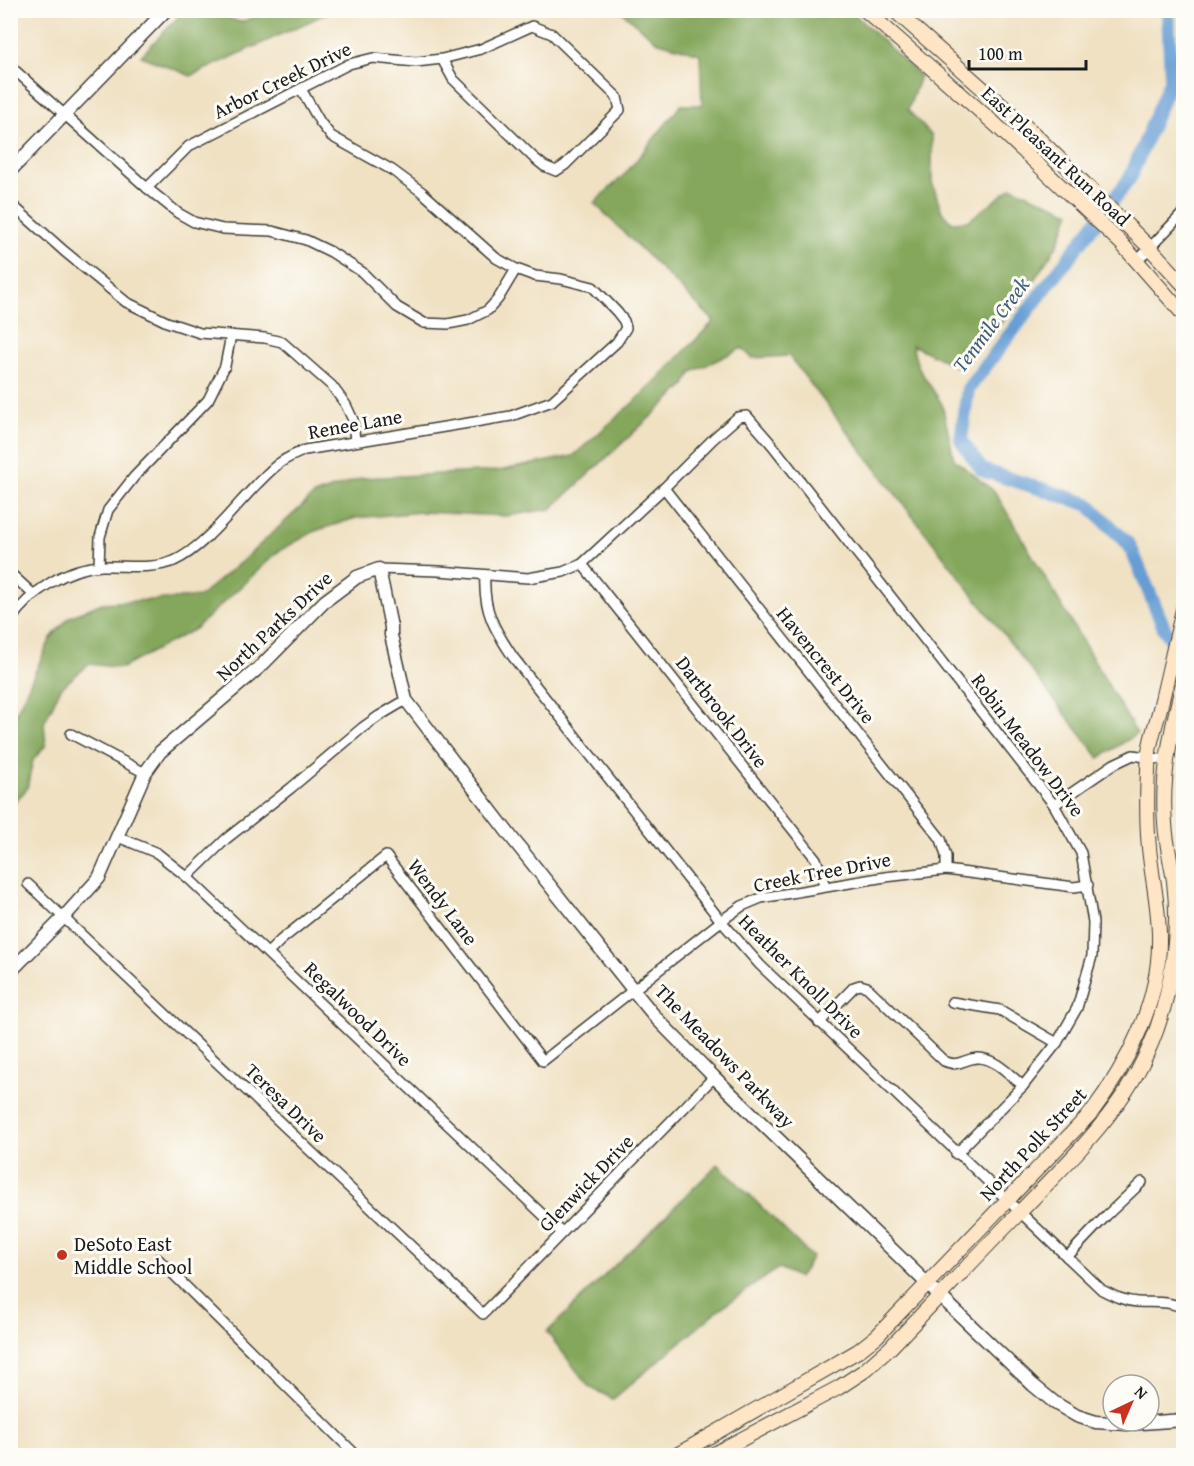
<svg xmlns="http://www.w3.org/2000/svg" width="1194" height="1466" viewBox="0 0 1194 1466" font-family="'Gentium Book Plus',serif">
<rect width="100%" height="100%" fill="#fdfcf7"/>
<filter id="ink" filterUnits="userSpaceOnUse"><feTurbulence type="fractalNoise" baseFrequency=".0167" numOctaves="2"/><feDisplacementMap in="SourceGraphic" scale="12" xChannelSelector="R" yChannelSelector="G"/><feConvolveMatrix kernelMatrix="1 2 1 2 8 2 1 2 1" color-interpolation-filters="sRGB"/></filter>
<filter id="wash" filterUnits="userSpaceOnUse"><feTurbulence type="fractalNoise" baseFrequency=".008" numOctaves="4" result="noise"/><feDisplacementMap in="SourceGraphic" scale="24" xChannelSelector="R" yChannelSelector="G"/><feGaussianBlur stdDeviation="1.35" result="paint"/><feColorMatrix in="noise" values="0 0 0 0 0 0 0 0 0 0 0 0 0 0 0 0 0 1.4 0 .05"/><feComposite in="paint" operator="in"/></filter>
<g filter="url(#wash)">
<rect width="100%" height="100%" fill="#f0e1c3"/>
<g fill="#84a75c" stroke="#50623c" stroke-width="1.5">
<polygon points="184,11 208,11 240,22 273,11 332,11 191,76 141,56"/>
<polygon points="621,11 851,11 920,76 908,110 932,136 932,182 942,212 952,222 968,221 1012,187 1070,212 1058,244 1018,304 960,368 912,345 918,367 942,404 954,459 995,492 1137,734 1099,758 789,356 752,358 742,348 692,372 685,385 551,509 506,516 421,512 356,518 315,531 279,551 195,629 122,668 89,664 61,688 44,723 46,745 33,760 27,789 11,806 11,724 51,638 69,617 102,603 199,597 242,561 314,495 362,478 498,471 573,456 644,393 714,321 594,203 626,173 681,105 702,105 700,54 656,41"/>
<polygon points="718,1164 812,1257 799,1278 779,1268 721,1308 613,1399 589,1387 547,1332"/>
</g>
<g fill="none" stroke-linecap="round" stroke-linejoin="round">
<polyline stroke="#669ed4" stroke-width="14" points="1168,10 1171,79 1130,178 968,389 961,440 982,470 1088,504 1130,546 1165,630 1184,657"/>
</g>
</g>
<g filter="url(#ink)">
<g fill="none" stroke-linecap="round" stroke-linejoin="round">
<g stroke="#3c3a35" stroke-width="12">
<g id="minor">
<polyline points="10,66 147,188 178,213 194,222 223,229 272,231 306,240 331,252 362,272 397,307 424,323 448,324 468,320 488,310 498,299 516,269"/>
<polyline points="147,188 189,146 349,64 373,58 416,62 442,59 481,49 532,26 552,34 617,97 620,110 565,165 556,171 544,166 533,157 453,79 442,59"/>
<polyline points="10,203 64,251 126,302 167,322 200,333 265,338 282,342 332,386 346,405 353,420 355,441"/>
<polyline points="1138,260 1184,212"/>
<polyline points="664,488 941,839 946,856 946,870"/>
<polyline points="582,564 816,859 825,886"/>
<polyline points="99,566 100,537 108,510 134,477 208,400 225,366 231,335"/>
<polyline points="379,569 439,571 528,578 563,572 582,564 664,488 713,439 738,417 747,416 773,446 1054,805 1081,853 1093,922 1092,956 1077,1008 1057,1043 1023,1086 956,1154"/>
<polyline points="10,573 34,595"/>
<path d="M 485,575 C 483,610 494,629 513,657 L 721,921 L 760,965 L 1102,1290 C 1114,1296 1124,1301 1137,1302 C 1153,1303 1170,1300 1184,1309"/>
<path d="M 10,621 C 29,592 67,567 102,566 C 125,565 151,570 174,561 C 211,544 245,491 277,465 C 285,458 296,454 305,450 L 511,416 L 552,401 L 617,342 L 626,328 L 624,321 L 617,312 L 593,287 L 561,279 L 535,276 L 516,269 L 496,258 L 422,192 L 392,170 L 331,136 L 320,122 L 301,89"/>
<polyline points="71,734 145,773"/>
<polyline points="1054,805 1114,764 1133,755 1166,760"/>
<polyline points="118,837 157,853 187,877 562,1233"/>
<polyline points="187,877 226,839 291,788 362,728 379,716 406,700"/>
<polyline points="28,884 483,1314 714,1077"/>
<polyline points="268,953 281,940 386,856 543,1061 721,921 742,906 761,898 885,877 946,870 1074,887 1088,885"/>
<polyline points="952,1002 1000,1010 1057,1043"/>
<path d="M 819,1023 L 854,987 L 860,985 L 867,987 L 944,1061 C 960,1068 962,1059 977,1058 C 994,1057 1011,1076 1023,1086"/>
<polyline points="1067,1257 1106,1216 1142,1182"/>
<polyline points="158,1259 357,1456"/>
</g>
</g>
<g stroke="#3c3a35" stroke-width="15">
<g id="tertiary">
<polyline points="10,171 166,10"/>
<polyline points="10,972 64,917 99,878 145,773 160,752 261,666 325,601 357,577 379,569 391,627 391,635 406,700 512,838 634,991 657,1019 714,1077 940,1296 1033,1385 1055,1403 1077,1416 1096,1422 1127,1424 1184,1420"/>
</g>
</g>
<g stroke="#3c3a35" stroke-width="16">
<g id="secondary">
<polyline points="865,10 996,125 1121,243 1184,315"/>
<polyline points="894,10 1034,134 1149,247 1184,285"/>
<path d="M 675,1456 L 858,1351 L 877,1336 L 1091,1113 C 1127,1065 1159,1004 1159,942 C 1160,910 1152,880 1149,848 C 1146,816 1147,783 1149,752 C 1151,736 1158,719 1161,704 C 1169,671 1176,638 1184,606"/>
<path d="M 710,1456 L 838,1388 L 864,1371 L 890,1348 C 933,1303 976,1257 1019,1213 C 1097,1132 1159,1077 1173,959 C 1177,933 1177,907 1174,881 C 1171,862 1166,843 1165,823 C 1161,774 1172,727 1184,679"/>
</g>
</g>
<use href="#minor" stroke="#fff" stroke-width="9"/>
<use href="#tertiary" stroke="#fff" stroke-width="12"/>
<use href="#secondary" stroke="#fde5c5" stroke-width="14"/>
</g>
</g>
<circle fill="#c8321e" stroke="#fdfcf7" stroke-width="2" cx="62" cy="1255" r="6"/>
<g text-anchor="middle" stroke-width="6" stroke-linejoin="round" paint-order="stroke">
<g font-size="20" fill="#1c1c1c" stroke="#fdfcf7">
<text transform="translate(282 80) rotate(-26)" y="7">Arbor Creek Drive</text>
<text transform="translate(1056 156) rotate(43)" y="7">East Pleasant Run Road</text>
<text transform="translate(355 424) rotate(-10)" y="7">Renee Lane</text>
<text transform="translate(274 626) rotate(-43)" y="7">North Parks Drive</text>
<text transform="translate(826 665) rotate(51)" y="7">Havencrest Drive</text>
<text transform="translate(722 712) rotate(52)" y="7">Dartbrook Drive</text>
<text transform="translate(1028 745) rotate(53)" y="7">Robin Meadow Drive</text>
<text transform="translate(822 872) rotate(-11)" y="7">Creek Tree Drive</text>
<text transform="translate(443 902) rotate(53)" y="7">Wendy Lane</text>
<text transform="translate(801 976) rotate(45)" y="7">Heather Knoll Drive</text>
<text transform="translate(358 1014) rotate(44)" y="7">Regalwood Drive</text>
<text transform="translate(725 1056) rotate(46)" y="7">The Meadows Parkway</text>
<text transform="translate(286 1103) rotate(44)" y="7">Teresa Drive</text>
<text transform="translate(1033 1144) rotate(-47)" y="7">North Polk Street</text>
<text transform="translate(586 1183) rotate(-46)" y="7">Glenwick Drive</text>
</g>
<g font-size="20" fill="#1c1c1c" stroke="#fdfcf7" text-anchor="start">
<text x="74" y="1251">DeSoto East<tspan x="74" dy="23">Middle School</tspan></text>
</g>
<g font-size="21" font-style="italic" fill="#415d78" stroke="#fdfcf7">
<text transform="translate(991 325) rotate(-53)" y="7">Tenmile Creek</text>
</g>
</g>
<rect width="1194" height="1466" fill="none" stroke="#fdfcf7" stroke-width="36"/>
<g transform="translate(1131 1403) rotate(44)"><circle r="28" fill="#fdfcf7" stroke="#a3a29f" stroke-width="1.5"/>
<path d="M0-4.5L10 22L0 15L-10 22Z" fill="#c8321e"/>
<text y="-9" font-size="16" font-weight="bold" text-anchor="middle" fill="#1c1c1c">N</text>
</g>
<path d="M969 60v9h117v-9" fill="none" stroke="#1c1c1c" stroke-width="3"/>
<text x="978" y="60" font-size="18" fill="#1c1c1c" stroke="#fdfcf7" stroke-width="4.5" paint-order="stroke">100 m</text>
</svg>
